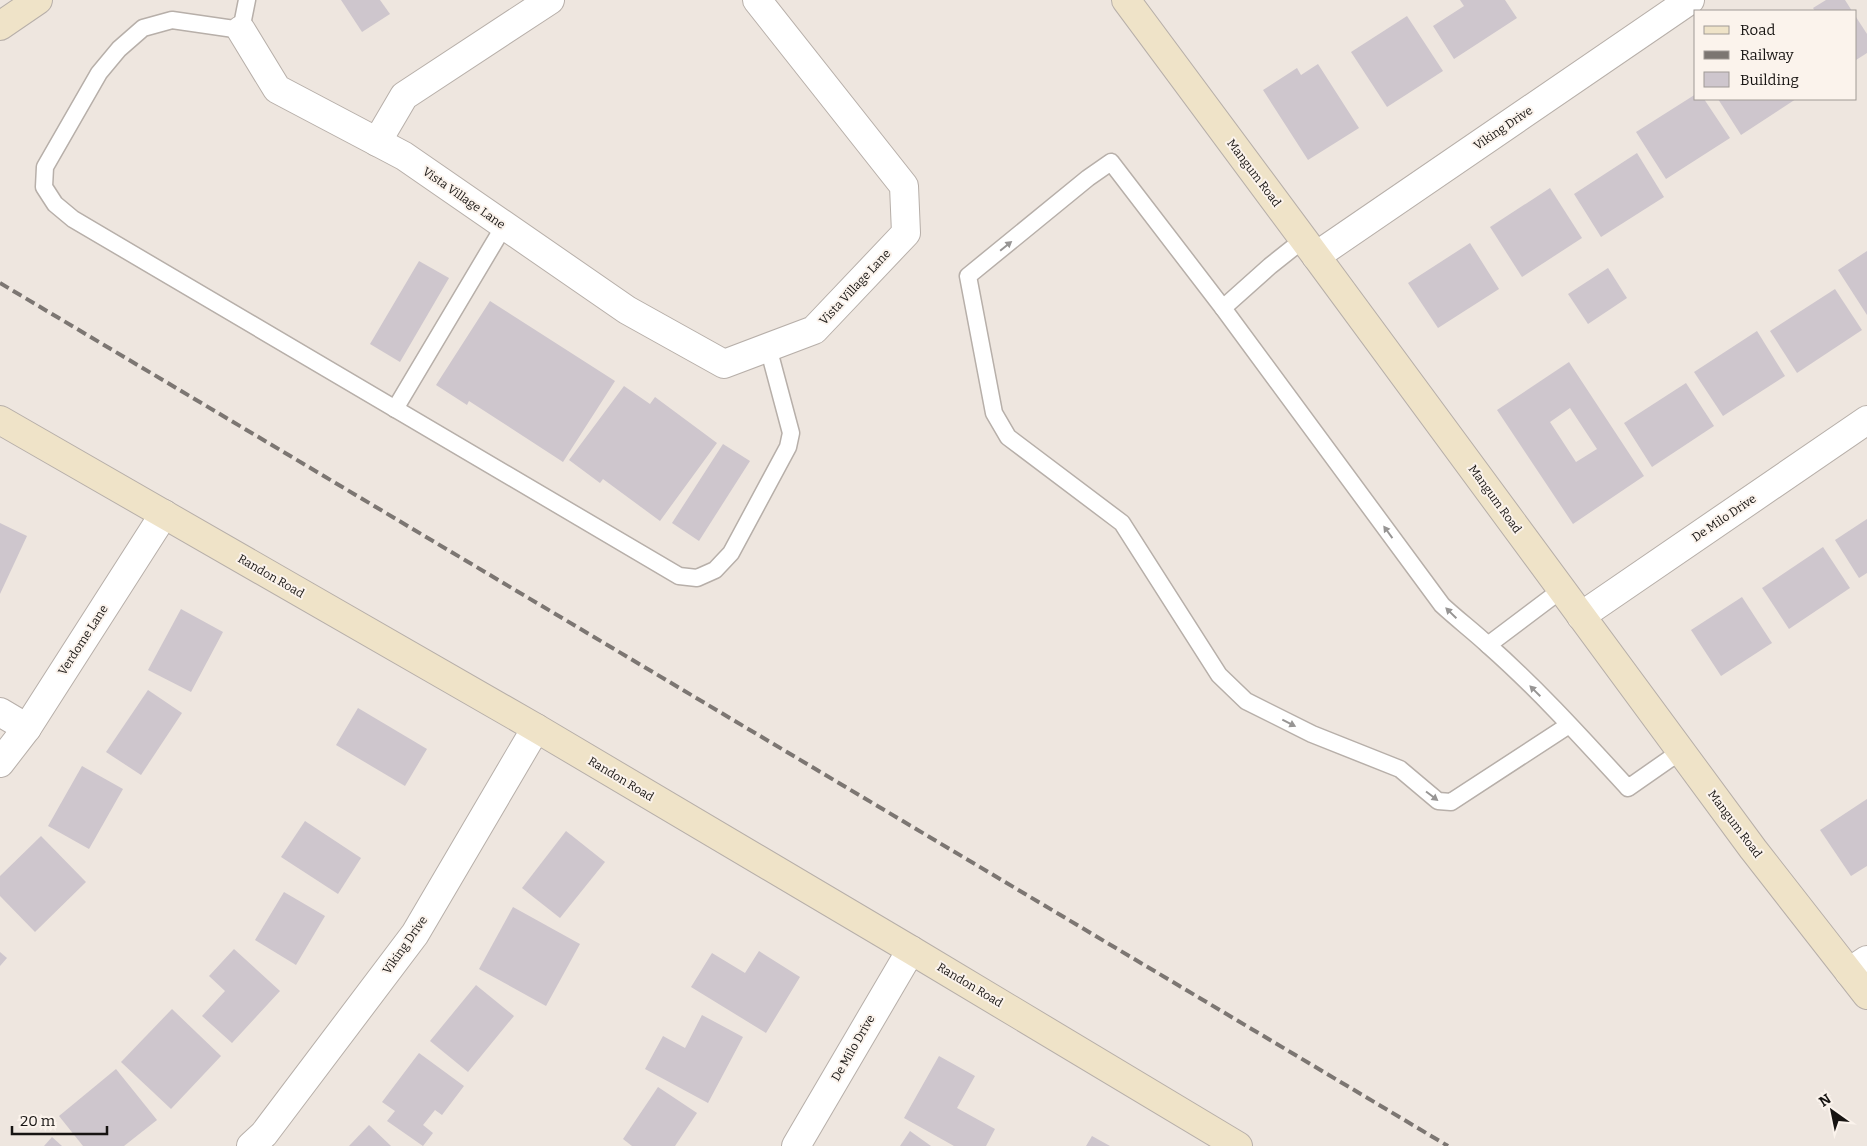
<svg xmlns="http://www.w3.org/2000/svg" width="1867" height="1146" viewBox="0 0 1867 1146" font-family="Bitter,serif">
<rect width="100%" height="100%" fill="#eee6df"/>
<g fill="#cec6cd" fill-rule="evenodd">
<polygon points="341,0 380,0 390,14 362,32"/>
<polygon points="1460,0 1505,0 1517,18 1454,59 1433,26 1464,6"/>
<polygon points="1826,0 1845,0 1852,11 1815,11 1813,8"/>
<polygon points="1407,16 1443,71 1387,107 1351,52"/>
<polygon points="1856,17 1867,34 1867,53 1856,60"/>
<polygon points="1318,64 1359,128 1308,160 1263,90 1297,68 1301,75"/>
<polygon points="1696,94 1696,99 1704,99 1730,138 1666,179 1636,132"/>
<polygon points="1718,99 1796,99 1741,135"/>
<polygon points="1637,153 1664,197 1601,237 1574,194"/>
<polygon points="1550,188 1582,238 1522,277 1490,227"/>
<polygon points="1470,243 1499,289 1438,328 1408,283"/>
<polygon points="1867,251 1867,315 1838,270"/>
<polygon points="419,261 449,278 400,362 370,344"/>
<polygon points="1608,268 1627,298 1588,324 1568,294"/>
<polygon points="1835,289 1862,330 1797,373 1770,331"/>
<polygon points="490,301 615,381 563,462 469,401 467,405 436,385"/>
<polygon points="1757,331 1785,376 1723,416 1694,372"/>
<path d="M 1569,362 L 1644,476 L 1573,524 L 1497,410 ZM 1570,408 L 1597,449 L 1576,462 L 1550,422 Z"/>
<polygon points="1686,383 1714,426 1652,467 1624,423"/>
<polygon points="624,386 650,404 655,397 717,443 660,521 603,479 600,483 569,460"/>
<polygon points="723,444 750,461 699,541 672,523"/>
<polygon points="1867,519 1867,573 1859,578 1835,540"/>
<polygon points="0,523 27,536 0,594"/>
<polygon points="1823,547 1850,588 1789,629 1762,588"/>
<polygon points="1742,597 1772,643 1721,676 1691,630"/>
<polygon points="181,609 223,632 191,692 148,670"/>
<polygon points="148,690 182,713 141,775 106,752"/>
<polygon points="358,708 427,749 405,786 336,745"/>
<polygon points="82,766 123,789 89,849 48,826"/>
<polygon points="1867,799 1867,866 1851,876 1820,830"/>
<polygon points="305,821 361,858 338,894 281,857"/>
<polygon points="566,831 605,862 560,918 522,888"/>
<polygon points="41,836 86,882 35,932 0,896 0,876"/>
<polygon points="284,892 325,916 296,965 255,940"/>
<polygon points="513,907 580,944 546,1006 479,969"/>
<polygon points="234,949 280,991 232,1043 202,1016 225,991 209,976"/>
<polygon points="759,951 800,977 766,1033 691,987 712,953 745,973"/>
<polygon points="0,952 7,958 0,966"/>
<polygon points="476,985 514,1016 468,1072 430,1041"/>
<polygon points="172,1009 221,1056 171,1109 121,1062"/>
<polygon points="702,1015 743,1037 708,1103 645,1069 663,1036 685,1048"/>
<polygon points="419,1053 464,1086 442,1115 435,1110 423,1125 433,1133 423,1146 387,1121 395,1111 382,1102"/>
<polygon points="939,1056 975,1076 957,1108 995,1129 986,1146 954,1146 904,1118"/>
<polygon points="116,1069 157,1120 124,1146 83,1146 59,1116"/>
<polygon points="658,1087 697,1113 675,1146 632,1146 623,1139"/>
<polygon points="369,1125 391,1146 349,1146"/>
<polygon points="910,1131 931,1146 900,1146"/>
<polygon points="1092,1136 1110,1146 1086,1146"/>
<polygon points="52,1137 62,1146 44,1146"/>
</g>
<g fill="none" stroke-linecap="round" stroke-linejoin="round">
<g stroke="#b7afa9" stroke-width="19">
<g id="lane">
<polyline points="247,0 241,30 172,20 143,28 119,49 99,73 45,167 44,187 55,204 73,219 679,576 697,578 715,570 731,553 788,447 791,433 768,347"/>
<polyline points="1223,308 1270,266 1304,239"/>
<polyline points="395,409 504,226"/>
<polyline points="1488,645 1561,590"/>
<path d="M 1569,725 L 1451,802 L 1438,801 L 1400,769 L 1312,734 L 1246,701 L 1219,675 L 1122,523 L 1008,437 L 994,413 L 968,276 L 1088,178 L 1111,162 L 1223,308 L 1442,605 C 1457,619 1473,631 1488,645 C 1538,689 1583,739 1628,788 L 1681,751"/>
</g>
</g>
<g stroke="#b7afa9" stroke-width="30">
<g id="street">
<polyline points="241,30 277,89 404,156 627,310 724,364 814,330 906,233 904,186 757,0"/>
<polyline points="377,142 404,96 550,0"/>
<polyline points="1316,256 1690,0"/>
<polyline points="1581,616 1867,420"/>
<polyline points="0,712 27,728"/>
<polyline points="0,763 27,728 164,514"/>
<polyline points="1849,972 1867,960"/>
<polyline points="251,1146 264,1134 415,934 536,728"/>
<polyline points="796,1146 911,950"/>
</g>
</g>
<g stroke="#b7afa9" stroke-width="30">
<g id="secondary">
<polyline points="1126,0 1316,256 1753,849 1867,995"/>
<polyline points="0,26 38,0"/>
<polyline points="0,420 536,728 911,950 1238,1146"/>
</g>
</g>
<use href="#lane" stroke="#fff" stroke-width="16"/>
<use href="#street" stroke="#fff" stroke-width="28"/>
<use href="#secondary" stroke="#efe3c8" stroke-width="28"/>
<polyline stroke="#7c7672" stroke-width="4" stroke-dasharray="10 5" stroke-linecap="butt" points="0,283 1448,1146"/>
</g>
<defs><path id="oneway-solid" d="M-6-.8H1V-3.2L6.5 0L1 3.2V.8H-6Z" transform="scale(1.25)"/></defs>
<g fill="#979594">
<use href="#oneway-solid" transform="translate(1006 246) rotate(-39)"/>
<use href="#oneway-solid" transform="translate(1388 532) rotate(-126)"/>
<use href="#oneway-solid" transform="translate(1451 613) rotate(-136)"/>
<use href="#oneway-solid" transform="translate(1535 691) rotate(-135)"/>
<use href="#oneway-solid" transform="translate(1289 723) rotate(27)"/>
<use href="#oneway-solid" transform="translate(1432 796) rotate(37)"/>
</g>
<g text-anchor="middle" stroke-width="4" stroke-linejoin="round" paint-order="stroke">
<g font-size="12" fill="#171412" stroke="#fbf3ec">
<text transform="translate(1503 128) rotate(-34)" y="4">Viking Drive</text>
<text transform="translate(1254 173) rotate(53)" y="4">Mangum Road</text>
<text transform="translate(464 198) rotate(35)" y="4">Vista Village Lane</text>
<text transform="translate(855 287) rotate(-47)" y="4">Vista Village Lane</text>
<text transform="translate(1495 499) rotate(54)" y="4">Mangum Road</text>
<text transform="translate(1724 518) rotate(-34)" y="4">De Milo Drive</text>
<text transform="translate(271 576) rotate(30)" y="4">Randon Road</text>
<text transform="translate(83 640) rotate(-57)" y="4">Verdome Lane</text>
<text transform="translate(621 779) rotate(31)" y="4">Randon Road</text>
<text transform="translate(1735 824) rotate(53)" y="4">Mangum Road</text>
<text transform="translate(405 945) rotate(-55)" y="4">Viking Drive</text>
<text transform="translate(970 985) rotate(31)" y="4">Randon Road</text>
<text transform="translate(853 1048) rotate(-60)" y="4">De Milo Drive</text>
</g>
</g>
<rect x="1694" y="10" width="162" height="90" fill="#fbf3ec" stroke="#a09a95"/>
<rect x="1704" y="26" width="25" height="8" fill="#efe3c8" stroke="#a09a95"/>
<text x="1740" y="35" font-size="15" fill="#171412">Road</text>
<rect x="1704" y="51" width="25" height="8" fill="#7c7672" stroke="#a09a95"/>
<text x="1740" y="60" font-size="15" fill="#171412">Railway</text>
<rect x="1704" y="72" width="25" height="15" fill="#cec6cd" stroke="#a09a95"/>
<text x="1740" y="85" font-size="15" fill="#171412">Building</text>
<g transform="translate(1832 1111) rotate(327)" stroke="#fbf3ec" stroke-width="4" paint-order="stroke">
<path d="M0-4L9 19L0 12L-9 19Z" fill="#171412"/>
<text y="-8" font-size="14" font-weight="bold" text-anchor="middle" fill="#171412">N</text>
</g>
<path d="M12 1126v8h95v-8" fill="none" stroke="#171412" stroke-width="2.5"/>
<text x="20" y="1126" font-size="15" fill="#171412" stroke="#fbf3ec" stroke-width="4" paint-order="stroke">20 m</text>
</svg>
